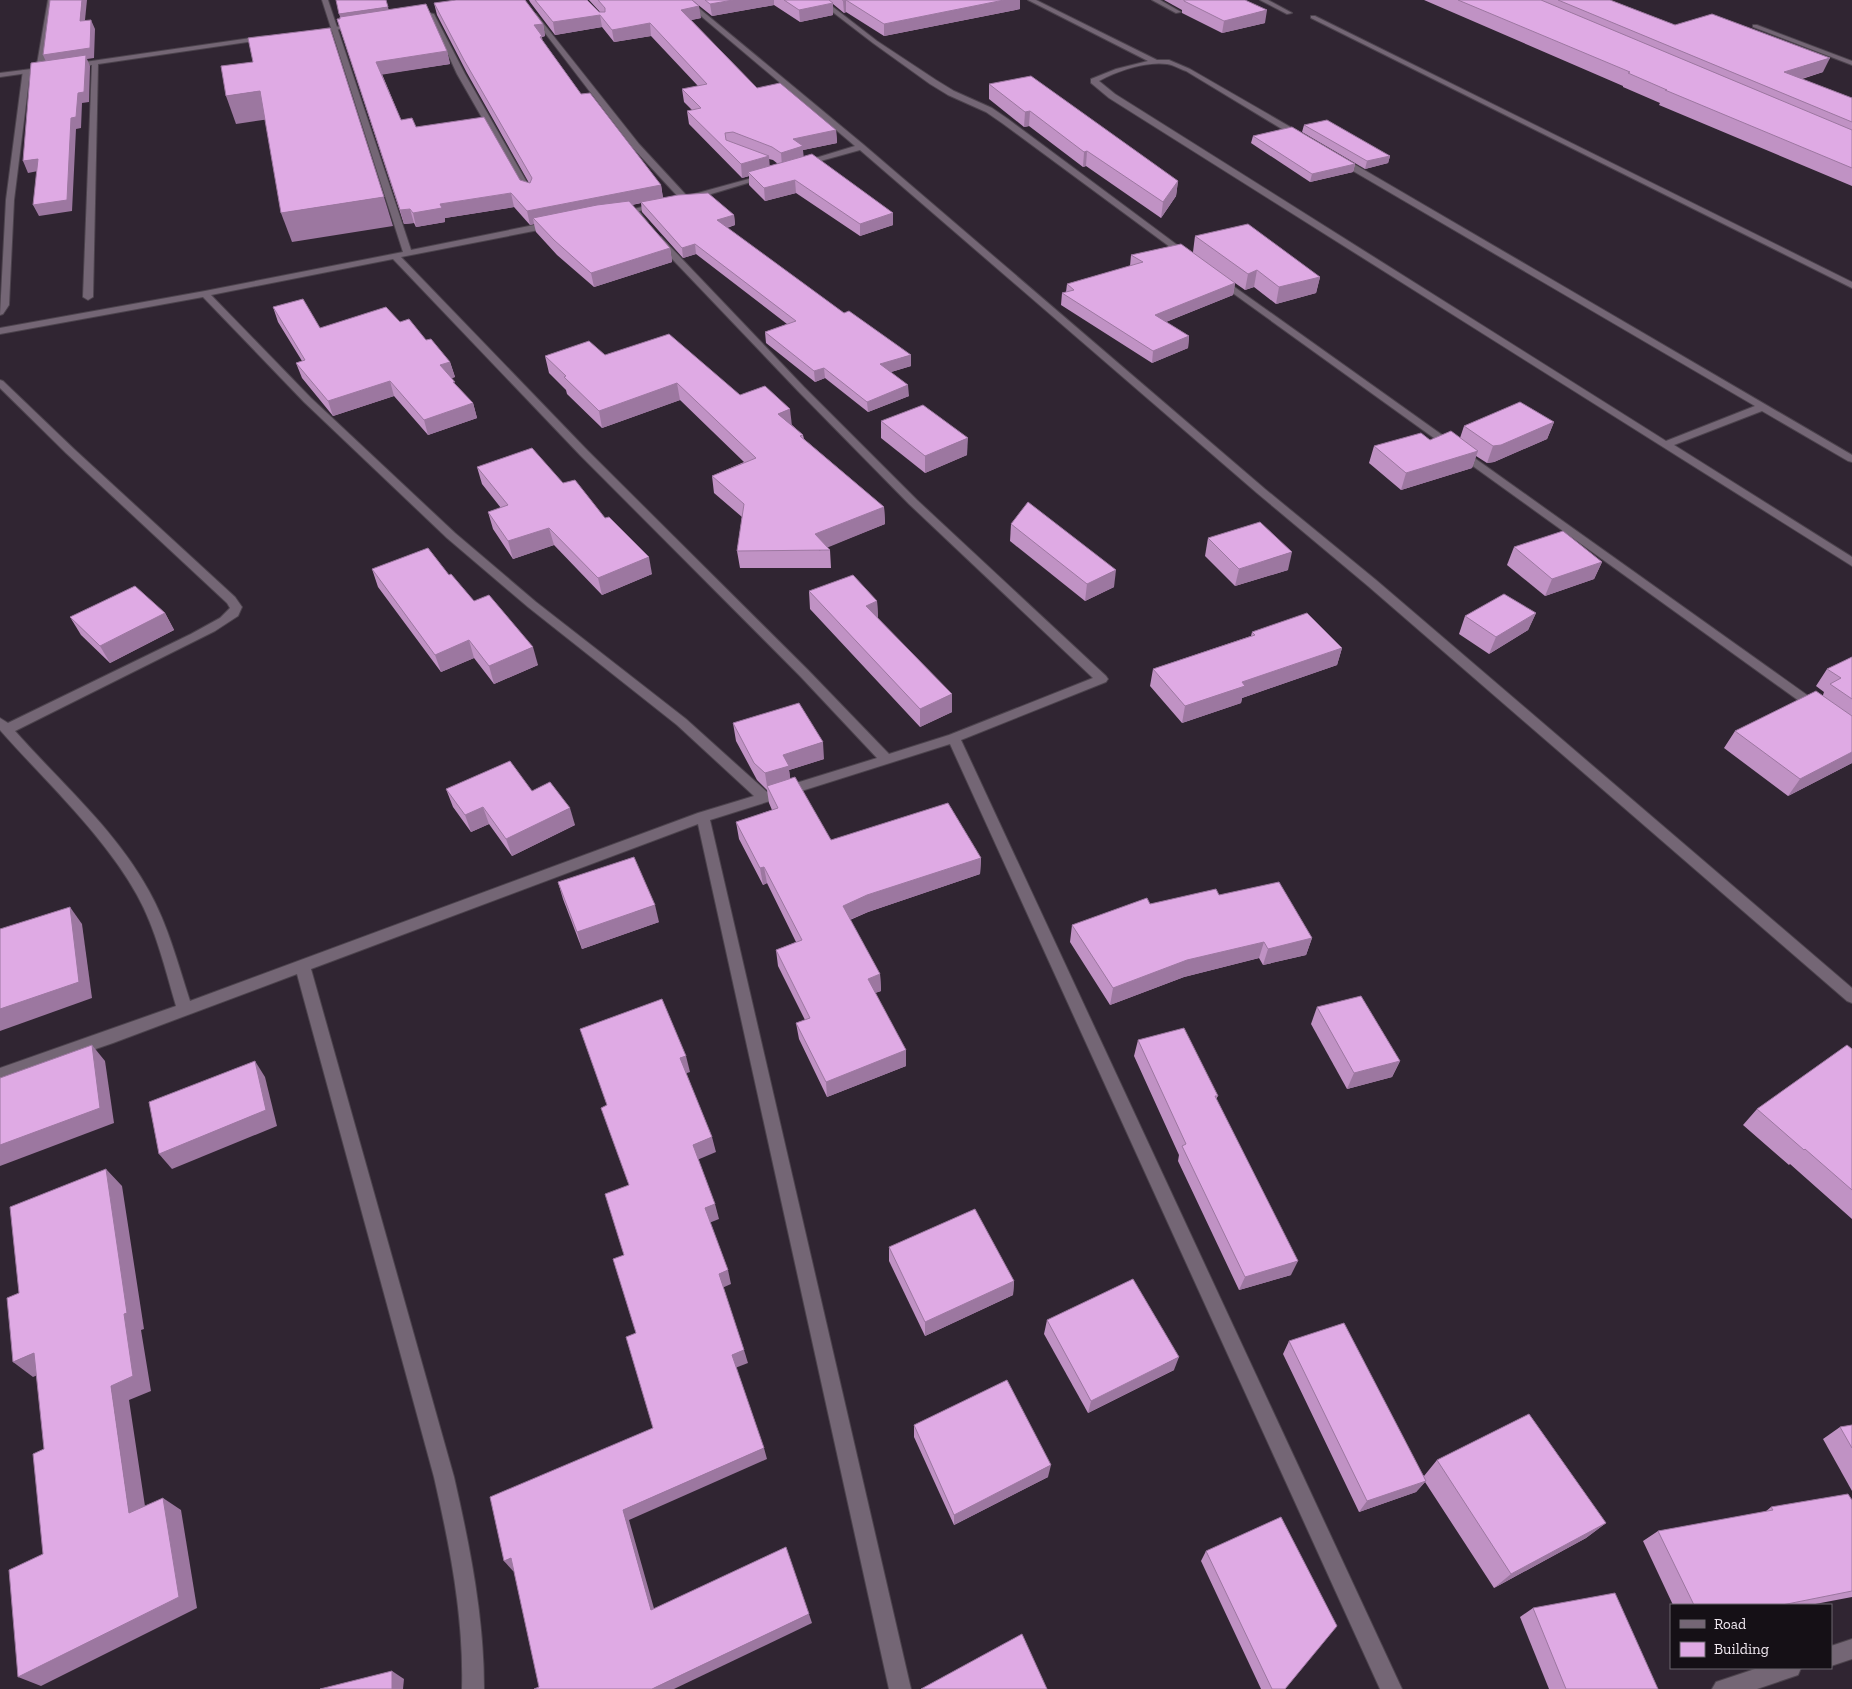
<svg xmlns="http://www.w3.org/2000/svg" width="1852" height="1689" viewBox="0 0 1852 1689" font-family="'Zilla Slab',serif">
<rect width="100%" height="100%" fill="#302532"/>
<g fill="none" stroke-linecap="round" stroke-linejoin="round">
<g stroke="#4c434d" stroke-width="2">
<g id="minor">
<polygon points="48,0 54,0 44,70 40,72 36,70"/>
<path d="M 322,0 L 328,0 L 411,250 L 554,221 L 558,224 L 554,227 L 401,257 L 588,451 L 808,670 L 889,754 L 949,735 L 1093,678 L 909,504 L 798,391 L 655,241 L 655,237 L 661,237 L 804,387 L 917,500 L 1106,676 L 1108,679 L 1106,682 L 961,740 L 1402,1689 L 1380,1689 L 950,744 L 710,820 L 911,1689 L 889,1689 L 698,824 L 311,969 L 454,1477 C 470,1547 484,1617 484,1689 L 462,1689 C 464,1617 450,1547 434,1477 L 297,974 L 113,1043 L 0,1082 L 0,1068 L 176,1006 C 165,969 156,929 137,895 C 104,835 45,781 0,730 L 0,718 L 8,723 L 191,634 L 220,618 L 230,608 L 227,603 L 66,453 L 0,388 L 0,380 L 3,381 L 74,449 L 235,597 L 242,607 L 238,616 L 215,631 L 15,731 C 60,782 116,830 149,891 C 168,925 178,964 190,1001 L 698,813 L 754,796 L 677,725 L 528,607 L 447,538 L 304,402 L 203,297 L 0,334 L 0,328 L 205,291 L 403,252 ZM 393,259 L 580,455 L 800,676 L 877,758 L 767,792 L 686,719 L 536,602 L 455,533 L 311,398 L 211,295 Z"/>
<polygon points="682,0 689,0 864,145 1265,489 1376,580 1852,988 1852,1003 1847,1001 1368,586 1257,493 860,150 799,167 799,163 855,146"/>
<polygon points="817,0 824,0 877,41 936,80 954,91 992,108 1008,119 1192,256 1185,258 1002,123 986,112 948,95 930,84 873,43"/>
<path d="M 1028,0 L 1036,0 L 1157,60 L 1169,60 L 1190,69 L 1306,136 L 1306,140 L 1300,140 L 1186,71 C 1180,69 1174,65 1167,64 C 1146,61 1117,71 1099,81 L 1115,94 L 1666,441 L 1755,406 L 1336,161 L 1336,157 L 1342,157 L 1852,455 L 1852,462 L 1848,461 L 1762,411 L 1674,445 L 1852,557 L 1852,566 L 1109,98 L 1091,83 L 1091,79 L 1116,69 L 1148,61 Z"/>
<polygon points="1152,0 1160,0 1181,12 1176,13"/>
<polygon points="1260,0 1268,0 1292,13 1287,14"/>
<polygon points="429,13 434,14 465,74 533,193 532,195 525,193 457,74"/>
<polygon points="532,14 536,14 639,144 687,196 767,174 771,176 688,201 682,201 633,148 532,16"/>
<polygon points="1311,16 1315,16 1852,282 1852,288 1311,18"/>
<polygon points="1753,25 1757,25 1852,61 1852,65 1753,27"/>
<polygon points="95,61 98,63 93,297 88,300 83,297 92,63"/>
<polygon points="23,70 30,72 14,200 9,305 3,314 0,315 6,200"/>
<polygon points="661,202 664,202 664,206 639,211 648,223 647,225 641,225 630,210"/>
<polygon points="1219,276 1821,705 1823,708 1821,711 1813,711 1216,281 1216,277"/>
<polygon points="1852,1639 1852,1659 1831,1666 1831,1646"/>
<polygon points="1758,1668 1801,1668 1798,1675 1757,1689 1712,1689 1716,1682"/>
</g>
</g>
<g stroke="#4c434d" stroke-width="2">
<g id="tertiary">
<polygon points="357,23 359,24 359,26 311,34 308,32"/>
<polygon points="265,36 268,38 267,39 71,68 67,66 71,64"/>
<polygon points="47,67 49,68 49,70 0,77 0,73"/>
</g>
</g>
<use href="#minor" fill="#746675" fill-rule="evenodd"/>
<use href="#tertiary" fill="#746675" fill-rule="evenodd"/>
</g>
<g fill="#c092c4" fill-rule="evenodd">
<path d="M 529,0 L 587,0 L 599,12 L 600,12 L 589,0 L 692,0 L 701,18 L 691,20 L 757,88 L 836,130 L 837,143 L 803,150 L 803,156 L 893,213 L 893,225 L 860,236 L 796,193 L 765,201 L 749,185 L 749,176 L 742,178 L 689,124 L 687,111 L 692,110 L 684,102 L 682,89 L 698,86 L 651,36 L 614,42 L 602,27 L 555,35 L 530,2 ZM 769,159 L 773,160 L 778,164 L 769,166 Z"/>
<polygon points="692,0 1020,0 1020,9 884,36 846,12 844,13 833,4 833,15 800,22 774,5 712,16"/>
<polygon points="1164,0 1245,0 1265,23 1222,33 1182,13 1182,10"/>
<polygon points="1424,0 1610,0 1675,25 1823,72 1802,79 1852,98 1852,186 1659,105 1660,103 1623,87 1623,86"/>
<polygon points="434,3 543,24 545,36 542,37 542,40 581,94 661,185 663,198 734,215 735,225 727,228 911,366 891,372 909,396 868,412 825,378 815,382 766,343 765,332 787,324 696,254 683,258 642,212 641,203 632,205 670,248 672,262 594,287 557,255 536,232 534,224 530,225 514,207 445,218 445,222 416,227 414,223 404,224 337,19 389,10 447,51 450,64 382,74 401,120 520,180 529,183 467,73 437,15"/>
<polygon points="989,84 1178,181 1176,196 1161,218 1086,166 1083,167 1029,126 1024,127 989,99"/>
<polygon points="1304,125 1390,156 1388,163 1365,169 1302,132"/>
<polygon points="1253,136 1355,164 1353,172 1310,182 1251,143"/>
<polygon points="1195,236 1320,277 1316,293 1276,304 1254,287 1245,290 1235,283 1233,295 1166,322 1189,336 1188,348 1152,363 1061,305 1062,293 1066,292 1067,284 1130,266 1131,255 1193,252"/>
<polygon points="273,307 320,328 400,322 426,340 450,362 455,377 451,378 456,385 473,403 477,418 428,435 394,396 333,416 302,378 296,363 302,361 278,322"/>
<polygon points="605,355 740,395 792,425 803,435 804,439 884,507 885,524 827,547 830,550 831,568 740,568 737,551 742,517 714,493 712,476 744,462 680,400 602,428 567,394 566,390 549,373 545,356"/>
<polygon points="881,421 967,455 925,473 881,438"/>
<polygon points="1554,422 1547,439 1494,462 1487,463 1476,456 1472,468 1401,490 1369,463 1374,446 1460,438 1464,426"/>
<polygon points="477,467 563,483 605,518 652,574 602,595 554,545 513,559 493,529 488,512 501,508 482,484"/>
<polygon points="1011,524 1114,587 1085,601 1010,541"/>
<polygon points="1208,538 1288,570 1235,586 1205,556"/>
<polygon points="1514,547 1602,562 1594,579 1545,596 1507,565"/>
<polygon points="372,569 449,575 474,601 538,665 494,684 474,658 441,672 378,587"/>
<polygon points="809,591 877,601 878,619 952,712 920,727 810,609"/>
<polygon points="165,613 174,630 110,663 81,635 70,617"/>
<polygon points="1536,613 1528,630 1489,654 1459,634 1465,616"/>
<polygon points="1252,632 1342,648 1337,665 1242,698 1241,703 1182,723 1150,686 1153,669 1251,636"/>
<polygon points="1852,657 1852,763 1788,796 1724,748 1735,731 1823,695 1824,692 1816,686 1827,669"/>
<polygon points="733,723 824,759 789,770 790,779 831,840 981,858 980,874 868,912 850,920 880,974 881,991 875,993 906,1050 906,1066 827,1097 799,1039 796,1023 805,1020 778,966 776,950 796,942 767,883 763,885 739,839 736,822 772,810 769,803 767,790 757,780 736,741"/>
<polygon points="446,789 532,791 575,825 512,856 489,824 471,832 453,807"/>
<polygon points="558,882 659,922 582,949 563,899"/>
<polygon points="1219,895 1312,938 1306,955 1263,965 1259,958 1184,977 1110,1005 1070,942 1072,925 1150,904"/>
<polygon points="1317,1007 1400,1061 1392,1077 1347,1089 1311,1024"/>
<polygon points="1138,1040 1218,1096 1216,1099 1291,1275 1239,1290 1178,1161 1179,1155 1134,1056"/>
<polygon points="1852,1049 1852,1219 1790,1164 1789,1165 1743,1125 1757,1109"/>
<polygon points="889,1247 1014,1281 1013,1295 925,1336 889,1261"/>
<polygon points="1047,1320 1174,1370 1088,1413 1044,1334"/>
<polygon points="1289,1341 1424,1476 1437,1460 1606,1523 1586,1538 1494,1588 1425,1482 1416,1492 1359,1512 1283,1354"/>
<polygon points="914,1425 1048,1477 954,1525 914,1437"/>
<polygon points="1852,1425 1852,1491 1823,1439 1840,1427"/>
<polygon points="1852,1500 1852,1597 1810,1605 1673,1605 1643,1541 1658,1531 1765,1512 1771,1507"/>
<polygon points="1206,1551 1285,1689 1261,1689 1201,1561"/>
<polygon points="1533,1608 1658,1689 1549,1689 1520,1617"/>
</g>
<g fill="#9c77a0">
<polygon points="82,0 87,0 84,30 80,21"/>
<polygon points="733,0 774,0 774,5 712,16 710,4"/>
<polygon points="846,0 846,12 844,13 843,1"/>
<polygon points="1004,0 1020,0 1020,9 884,36 884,24"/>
<polygon points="833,3 833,15 800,22 799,10"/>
<polygon points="699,6 701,18 682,22 681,10"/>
<polygon points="388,7 390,15 342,22 339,14"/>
<polygon points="1267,10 1265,23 1222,33 1224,21"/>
<polygon points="600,15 602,27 555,35 553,22"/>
<polygon points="91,20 95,29 94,58 87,59 90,66 89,102 82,103 81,128 76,129 72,211 39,216 33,205 71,118 43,55"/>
<polygon points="650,23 651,36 614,42 612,30"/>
<polygon points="543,24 545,36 542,37 544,49 534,25"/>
<polygon points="447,51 450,64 380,75 376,62"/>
<polygon points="1830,58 1823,72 1778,86 1784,72"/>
<polygon points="260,91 270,119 236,124 226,96"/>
<polygon points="1030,111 1029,126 1024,127 1025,112"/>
<polygon points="836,130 837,143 803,150 804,159 782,166 781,153 793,139"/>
<polygon points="1087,151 1086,166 1083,167 1084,152"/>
<polygon points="769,156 770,169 748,172 749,176 742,178 741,164"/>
<polygon points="1390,156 1388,163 1365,169 1367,161"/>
<polygon points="38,159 43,170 28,173 23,161"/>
<polygon points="1355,164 1353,172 1310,182 1312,174"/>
<polygon points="795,180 796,193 765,201 764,188"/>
<polygon points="1178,181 1176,196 1161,218 1163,202"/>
<polygon points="661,185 663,199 641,202 641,203 538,223 533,218 534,224 530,225 527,211"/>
<polygon points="511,193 514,207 445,218 445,222 416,227 413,213 440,204"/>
<polygon points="384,197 393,226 292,242 281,213"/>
<polygon points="410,209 414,223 404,224 400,210"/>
<polygon points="893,213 893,225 860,236 860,224"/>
<polygon points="734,215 735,225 718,230 717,220"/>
<polygon points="695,244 696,254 683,258 682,248"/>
<polygon points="670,248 672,262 594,287 591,273"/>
<polygon points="1257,270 1254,287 1245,290 1248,274"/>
<polygon points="1320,277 1316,293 1276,304 1279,287"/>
<polygon points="1235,283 1233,295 1153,327 1155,315"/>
<polygon points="1189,336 1188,348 1152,363 1153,351"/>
<polygon points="911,355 911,366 881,375 880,364"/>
<polygon points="450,362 455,377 444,381 440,365"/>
<polygon points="824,368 825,378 815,382 814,371"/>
<polygon points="390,381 394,396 333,416 328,401"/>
<polygon points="677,383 680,400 602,428 599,411"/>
<polygon points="908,385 909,396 868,412 867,402"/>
<polygon points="473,403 477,418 428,435 424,420"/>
<polygon points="790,409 792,426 778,414"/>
<polygon points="1554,422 1547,439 1494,462 1487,463 1493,446"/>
<polygon points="968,438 967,455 925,473 925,456"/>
<polygon points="1478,451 1472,468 1401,490 1406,473"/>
<polygon points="884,507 885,524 819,551 815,534"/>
<polygon points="549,528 554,545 513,559 508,541"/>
<polygon points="1292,552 1288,570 1235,586 1239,569"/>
<polygon points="649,557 652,574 602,595 598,578"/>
<polygon points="1602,562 1594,579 1545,596 1552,579"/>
<polygon points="1116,570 1114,587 1085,601 1087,584"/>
<polygon points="877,601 878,618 866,624 866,606"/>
<polygon points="165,613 174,630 110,663 100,646"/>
<polygon points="1536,613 1528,630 1489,654 1496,637"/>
<polygon points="469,640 474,658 441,672 435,655"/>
<polygon points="533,647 538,665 494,684 489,666"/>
<polygon points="1342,648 1337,665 1242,698 1241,703 1182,723 1185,706 1242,682"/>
<polygon points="952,694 952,712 920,727 920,709"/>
<polygon points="823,742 824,759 789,770 791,783 767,786 765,773 783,755"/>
<polygon points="1852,752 1852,763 1788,796 1800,779"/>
<polygon points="483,807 489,824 471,832 465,815"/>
<polygon points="570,808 575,825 512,856 506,839"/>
<polygon points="981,858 980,874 868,912 844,922 843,906 867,895"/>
<polygon points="764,867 767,883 763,885 760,868"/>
<polygon points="655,905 659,922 582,949 577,932"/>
<polygon points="70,907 82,924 92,998 0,1031 0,1009"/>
<polygon points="1312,938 1306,955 1263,965 1268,949"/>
<polygon points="1264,942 1259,958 1184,977 1110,1005 1113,988 1187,960"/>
<polygon points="880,974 881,991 869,995 868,979"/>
<polygon points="92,1045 105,1061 114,1123 0,1166 0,1145"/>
<polygon points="906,1050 906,1066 827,1097 826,1082"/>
<polygon points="686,1056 690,1072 684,1074 680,1058"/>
<polygon points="255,1061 265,1077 277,1126 172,1169 159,1154"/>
<polygon points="1400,1061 1392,1077 1347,1089 1354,1073"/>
<polygon points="712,1137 716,1152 697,1160 693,1145"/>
<polygon points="106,1169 122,1186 144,1329 141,1330 151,1391 129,1400 148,1526 129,1513 111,1386"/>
<polygon points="715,1204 719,1219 709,1223 705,1208"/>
<polygon points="1298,1261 1291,1275 1239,1290 1245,1277"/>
<polygon points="728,1270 731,1284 722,1288 719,1274"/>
<polygon points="1014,1281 1013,1295 925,1336 925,1322"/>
<polygon points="744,1350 748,1363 735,1368 732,1355"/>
<polygon points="34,1353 54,1368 33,1377 13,1362"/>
<polygon points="1179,1357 1174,1370 1088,1413 1091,1401"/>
<polygon points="764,1448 767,1459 629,1520 657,1619 651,1610 623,1510"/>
<polygon points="1051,1465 1048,1477 954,1525 954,1515"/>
<polygon points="1426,1481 1416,1492 1359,1512 1367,1501"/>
<polygon points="163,1498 181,1510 197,1608 41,1686 18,1677"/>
<polygon points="1606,1523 1586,1538 1494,1588 1511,1574"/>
<polygon points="511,1558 519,1568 513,1571 504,1561"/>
<polygon points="809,1614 812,1623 674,1689 652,1689"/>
<polygon points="392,1671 404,1679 403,1689 392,1689"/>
</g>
<g fill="#dfaae4" stroke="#9c77a0">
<polygon points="50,0 82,0 80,21 91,20 90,48 43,55"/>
<polygon points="336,0 386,0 388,7 339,14"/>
<polygon points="456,0 525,0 543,24 534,25 542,36 540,37 581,94 590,93 661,185 527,211 511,193 440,204 442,208 413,213 410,209 400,210 337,19 340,19 340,17 426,4 447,51 376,62 401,120 412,118 416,127 484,117 520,180 530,183 532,178 464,60 434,3"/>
<polygon points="535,0 587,0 599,12 605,12 605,8 598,0 692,0 699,6 681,10 757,88 780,83 836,130 793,139 803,146 781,153 772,147 733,132 725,133 726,140 769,156 741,164 687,111 701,108 682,89 707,84 650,23 612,30 600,15 553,22"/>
<polygon points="705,0 733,0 710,4"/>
<polygon points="784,0 829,0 833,3 799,10"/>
<polygon points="842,0 1004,0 884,24 846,0"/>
<polygon points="1184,0 1245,0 1267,10 1224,21 1184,1"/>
<polygon points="1458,0 1541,0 1852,130 1852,168 1665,90 1667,90 1628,73 1630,72"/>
<polygon points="1558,0 1610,0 1675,25 1712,14 1830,58 1784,72 1852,98 1852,122"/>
<polygon points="330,28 384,197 281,213 260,91 226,96 221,66 253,62 248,38"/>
<polygon points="86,55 84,92 78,93 76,117 71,118 67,200 33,205 38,159 23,161 31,63"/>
<polygon points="1031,76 1178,181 1163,202 1087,151 1084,152 1030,111 1025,112 989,84"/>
<polygon points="1327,120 1390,156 1367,161 1304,125"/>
<polygon points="1292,127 1355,164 1312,174 1253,136"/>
<polygon points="812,154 893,213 860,224 795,180 764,188 748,172"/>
<polygon points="708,193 734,215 717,220 844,313 849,311 911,355 880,364 908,385 867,402 824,368 814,371 765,332 796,321 695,244 682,248 641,202 678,195"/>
<polygon points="629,201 670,248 591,273 554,240 533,218 597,205"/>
<polygon points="1248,224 1320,277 1279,287 1257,270 1248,274 1195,236"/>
<polygon points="1181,244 1235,283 1155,315 1189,336 1153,351 1062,293 1074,290 1067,284 1143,262 1131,255"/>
<polygon points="303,299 320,328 386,307 400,322 409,319 426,340 431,339 450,362 440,365 455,382 453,382 473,403 424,420 390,381 328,401 296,363 305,360 273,307"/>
<polygon points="669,334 740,395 765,386 790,409 778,414 803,435 800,436 884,507 815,534 830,550 737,551 744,504 712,476 756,458 677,383 599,411 564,377 566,376 545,356 589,341 605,355"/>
<polygon points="1520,402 1554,422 1501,445 1493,446 1464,426"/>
<polygon points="923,405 968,438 925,456 881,421"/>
<polygon points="1451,431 1478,451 1406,473 1374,446 1421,433 1430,440"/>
<polygon points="532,448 563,483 575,480 605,518 609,517 649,557 598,578 549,528 508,541 488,512 508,505 477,467"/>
<polygon points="1028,502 1116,570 1087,584 1011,524"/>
<polygon points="1260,522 1292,552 1239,569 1208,538"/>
<polygon points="1563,531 1602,562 1552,579 1514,547"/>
<polygon points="428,548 449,575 451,574 474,601 489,595 533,647 489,666 469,640 435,655 372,569"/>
<polygon points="853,575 877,601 866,606 952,694 920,709 809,591"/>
<polygon points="135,586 165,613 100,646 70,617"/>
<polygon points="1504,594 1536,613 1496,637 1465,616"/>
<polygon points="1307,613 1342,648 1242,682 1245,686 1185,706 1153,669 1255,635 1252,632"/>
<polygon points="1852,657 1852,699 1830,684 1841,678 1827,669"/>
<polygon points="1816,691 1852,716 1852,752 1800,779 1735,731"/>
<polygon points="799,703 823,742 783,755 789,766 765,773 754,763 733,723"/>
<polygon points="510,761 532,791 550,782 570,808 506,839 483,807 465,815 446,789"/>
<polygon points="795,777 831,840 948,803 981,858 867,895 843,906 880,974 868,979 906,1050 826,1082 796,1023 810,1018 776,950 802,940 764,867 760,868 736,822 778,808 767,786"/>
<polygon points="634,857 655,905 577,932 558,882"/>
<polygon points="1279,882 1312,938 1268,949 1264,942 1187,960 1113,988 1072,925 1147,898 1150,904 1216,889 1219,895"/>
<polygon points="70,907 79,982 0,1009 0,929"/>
<polygon points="1361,996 1400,1061 1354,1073 1317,1007"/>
<polygon points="662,999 686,1056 680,1058 712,1137 693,1145 715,1204 705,1208 728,1270 719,1274 744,1350 732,1355 764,1448 623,1510 651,1610 786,1547 809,1614 652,1689 534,1689 539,1687 511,1558 504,1561 490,1497 653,1428 626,1337 636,1333 613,1259 624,1255 605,1194 629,1185 601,1108 607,1105 580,1029"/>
<polygon points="1184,1028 1218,1096 1215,1096 1298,1261 1245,1277 1182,1146 1186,1144 1138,1040"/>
<polygon points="92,1045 100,1108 0,1145 0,1078"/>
<polygon points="1847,1045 1852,1049 1852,1190 1805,1149 1804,1150 1757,1109"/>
<polygon points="255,1061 266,1110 159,1154 149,1102"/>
<polygon points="106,1169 127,1313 124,1314 133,1376 111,1386 129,1513 163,1498 179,1597 18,1677 9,1570 43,1554 33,1454 44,1449 34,1353 13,1362 7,1298 19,1293 10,1207"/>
<polygon points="975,1209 1014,1281 925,1322 889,1247"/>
<polygon points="1133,1279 1179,1357 1091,1401 1047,1320"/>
<polygon points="1344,1323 1426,1481 1367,1501 1289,1341"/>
<polygon points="1007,1380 1051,1465 954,1515 914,1425"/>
<polygon points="1529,1414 1606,1523 1511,1574 1437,1460"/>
<polygon points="1852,1425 1852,1448 1840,1427"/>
<polygon points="1848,1494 1852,1500 1852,1591 1782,1605 1694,1605 1658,1531 1773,1510 1771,1507"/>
<polygon points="1281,1517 1337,1626 1285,1689 1272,1689 1206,1551"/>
<polygon points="1615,1593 1658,1689 1566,1689 1533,1608"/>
<polygon points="1022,1634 1047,1689 921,1689"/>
<polygon points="392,1671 392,1689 320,1689"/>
</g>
<rect x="1670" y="1604" width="162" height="65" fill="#151016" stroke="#6d676e"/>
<rect x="1680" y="1620" width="25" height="8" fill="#746675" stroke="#6d676e"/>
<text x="1714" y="1629" font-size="15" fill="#f1e9f1">Road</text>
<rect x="1680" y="1642" width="25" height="15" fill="#dfaae4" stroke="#6d676e"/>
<text x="1714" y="1654" font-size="15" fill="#f1e9f1">Building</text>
</svg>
